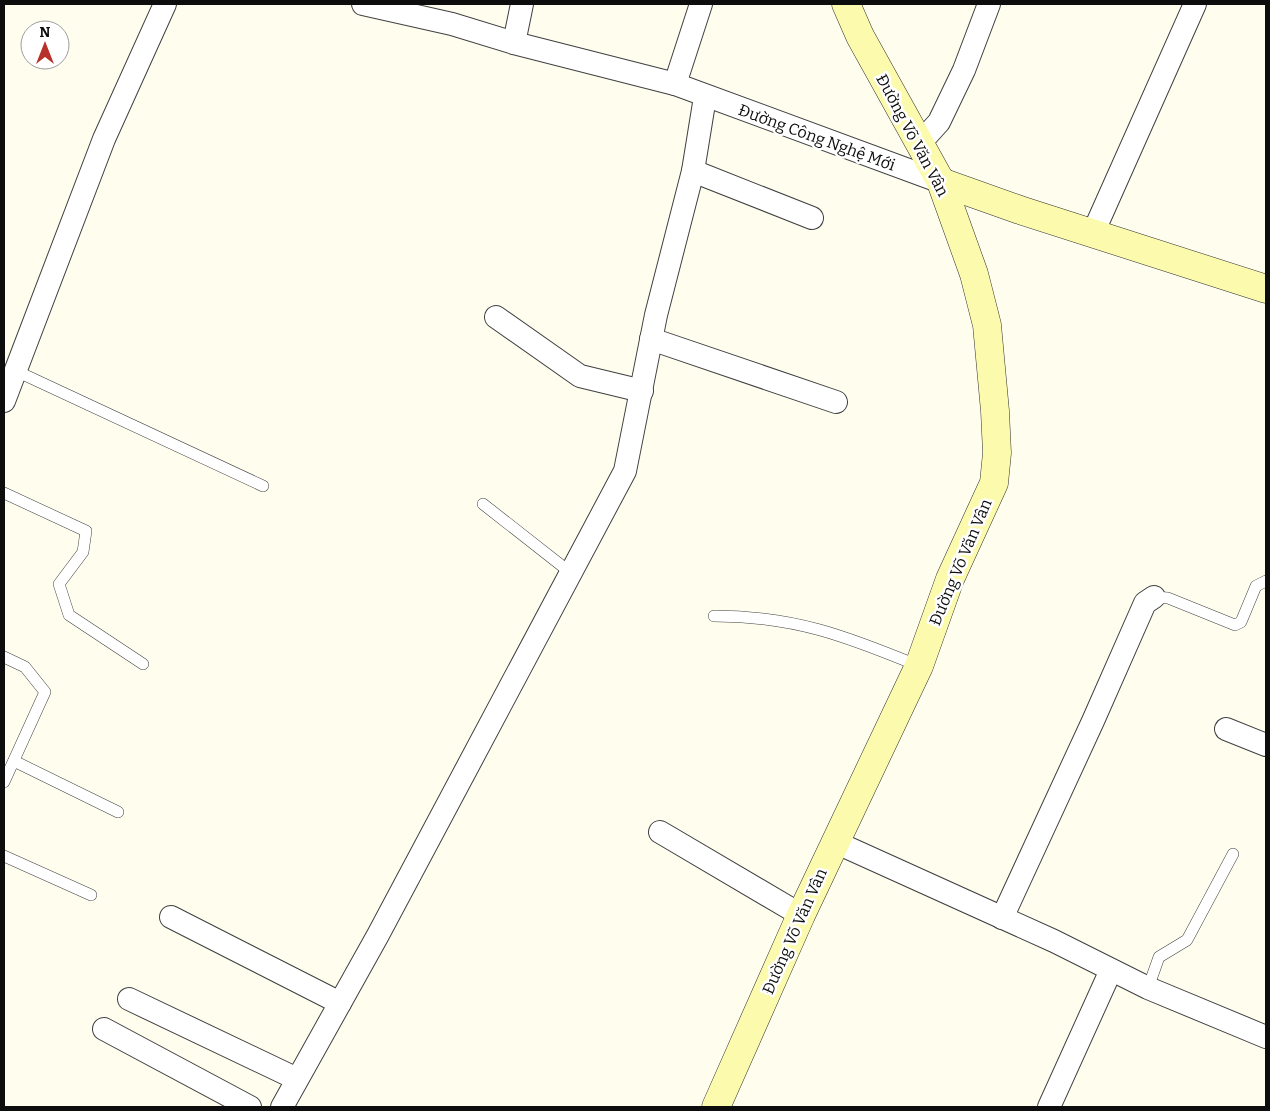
<svg xmlns="http://www.w3.org/2000/svg" width="1270" height="1111" viewBox="0 0 1270 1111" font-family="Bitter,serif">
<rect width="100%" height="100%" fill="#fefdee"/>
<g fill="none" stroke-linecap="round" stroke-linejoin="round">
<g stroke="#404040" stroke-width="12">
<g id="lane">
<polyline points="14,370 263,486"/>
<polyline points="4,493 86,531 83,552 59,584 69,615 143,664"/>
<polyline points="483,504 571,573"/>
<polyline points="1154,597 1168,598 1235,625 1241,622 1256,586 1266,581"/>
<path d="M 714,616 C 794,616 846,636 919,666"/>
<polyline points="4,657 25,667 45,692 4,782"/>
<polyline points="14,761 118,812"/>
<polyline points="4,856 91,895"/>
<polyline points="1148,988 1159,957 1187,940 1233,854"/>
</g>
</g>
<g stroke="#404040" stroke-width="24">
<g id="street">
<polyline points="363,4 452,24 514,43 675,84 941,182"/>
<polyline points="514,43 522,4"/>
<polyline points="675,84 701,4"/>
<polyline points="920,143 939,122 964,70 989,4"/>
<polyline points="693,171 812,218"/>
<polyline points="1093,233 1195,4"/>
<polyline points="496,317 580,376 642,391"/>
<polyline points="651,339 836,402"/>
<polyline points="4,401 104,139 165,4"/>
<polyline points="1226,729 1266,745"/>
<polyline points="660,832 801,915"/>
<polyline points="835,842 1054,941 1148,988 1266,1037"/>
<polyline points="171,917 340,1003"/>
<polyline points="1002,918 1093,721 1145,603 1154,597"/>
<polyline points="129,999 297,1079"/>
<polyline points="104,1029 250,1107"/>
<polyline points="282,1107 378,935 625,471 656,315 693,171 705,97"/>
<polyline points="1049,1107 1111,970"/>
</g>
</g>
<g stroke="#2f2f2f" stroke-width="29">
<g id="secondary">
<polyline points="941,182 1020,210 1266,289"/>
<polyline points="716,1107 801,915 919,666 950,579 994,483 997,453 995,411 987,325 974,274 941,182 860,36 846,4"/>
</g>
</g>
<use href="#lane" stroke="#fff" stroke-width="11"/>
<use href="#street" stroke="#fff" stroke-width="22"/>
<use href="#secondary" stroke="#fcfaac" stroke-width="28"/>
</g>
<g text-anchor="middle" stroke-width="5" stroke-linejoin="round" paint-order="stroke">
<g font-size="16" fill="#0d0d0d" stroke="#fff">
<text transform="translate(913 135) rotate(62)" y="6">Đường Võ Văn Vân</text>
<text transform="translate(817 137) rotate(20)" y="6">Đường Công Nghệ Mới</text>
<text transform="translate(960 562) rotate(-67)" y="6">Đường Võ Văn Vân</text>
<text transform="translate(794 931) rotate(-66)" y="6">Đường Võ Văn Vân</text>
</g>
</g>
<rect width="1270" height="1111" fill="none" stroke="#0d0d0d" stroke-width="10"/>
<g transform="translate(45 45)"><circle r="24" fill="#ffffff" stroke="#9e9e9e"/>
<path d="M0-4L9 19L0 12L-9 19Z" fill="#b8302a"/>
<text y="-8" font-size="14" font-weight="bold" text-anchor="middle" fill="#0d0d0d">N</text>
</g>
</svg>
